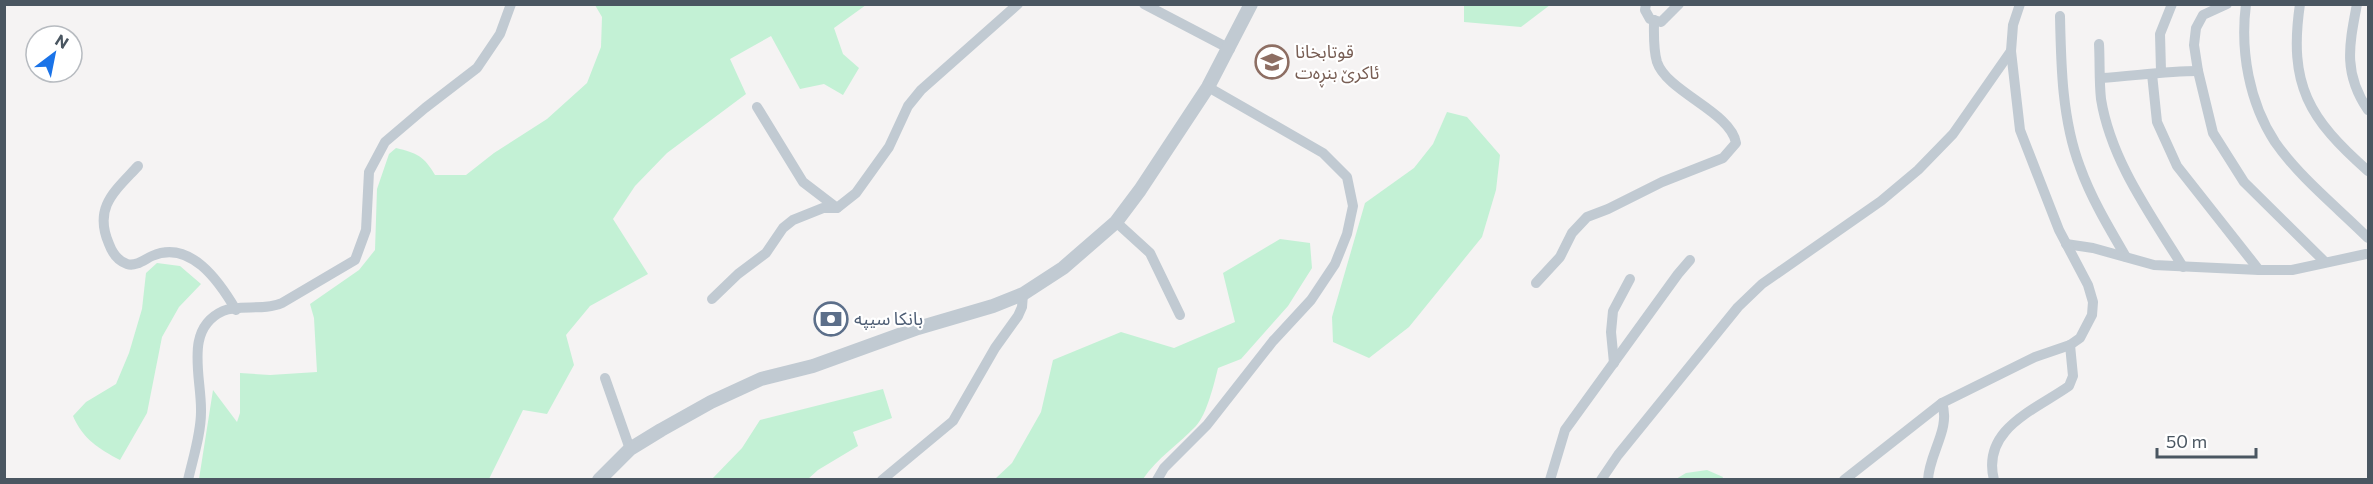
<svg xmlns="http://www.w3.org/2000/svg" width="2373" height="484" viewBox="0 0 2373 484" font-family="Commissioner,'Noto Sans Arabic',sans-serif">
<rect width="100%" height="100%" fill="#f5f3f3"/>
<g fill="#c3f1d5">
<path d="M 595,5 L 866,5 L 834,28 L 843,54 L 859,68 L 843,95 L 824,84 L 800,89 L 771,36 L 730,59 L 746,94 L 667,153 L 635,186 L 613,219 L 648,274 L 590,306 L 566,335 L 574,365 L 547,414 L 523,410 L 489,479 L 199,479 L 213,390 L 237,422 L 240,413 L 240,373 L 270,375 L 317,372 L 314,318 L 310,304 L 359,270 L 375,250 L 377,189 L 389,154 L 396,148 C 417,153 424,156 435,175 L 466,175 L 494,153 L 547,119 L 587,83 L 601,47 L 602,17 Z"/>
<polygon points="1464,5 1464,4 1550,5 1521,27 1464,22"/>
<polygon points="1447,112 1467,117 1500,155 1496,190 1482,237 1409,327 1369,358 1333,342 1332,317 1365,203 1414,168 1433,144"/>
<path d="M 1280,239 L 1310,243 L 1312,268 L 1288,306 L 1241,359 L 1218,368 C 1214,384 1207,414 1196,426 C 1179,444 1157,458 1143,479 L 995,479 L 1012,463 L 1041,412 L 1053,360 L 1121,332 L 1174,348 L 1235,322 L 1223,273 Z"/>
<path d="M 157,263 L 180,266 L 201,284 L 179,307 L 162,337 L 147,413 L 120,460 C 99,449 83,439 73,416 L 86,402 L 116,384 L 129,353 L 142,309 L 146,273 Z"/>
<polygon points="883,389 892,418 853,432 858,446 818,470 808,479 712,479 742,448 760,420"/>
<polygon points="1707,470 1723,477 1722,479 1676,479 1686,473"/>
</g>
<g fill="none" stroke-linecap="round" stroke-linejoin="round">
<g stroke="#c1cad2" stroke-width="10">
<polyline points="1144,4 1230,49"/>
<polyline points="1646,4 1645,10 1650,19 1661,22 1679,4"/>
<polyline points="2227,4 2203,15 2196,28 2194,45 2198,71 2213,133 2244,182 2325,262"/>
<path d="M 2246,4 C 2240,51 2249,102 2275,142 C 2299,177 2338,208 2368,238"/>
<path d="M 2300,4 C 2288,85 2309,119 2368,171"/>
<path d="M 2357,4 C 2349,46 2343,73 2368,110"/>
<path d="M 2060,16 C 2061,65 2062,120 2080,167 C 2091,198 2109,228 2126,257"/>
<path d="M 2099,44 C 2100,61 2099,81 2101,99 C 2111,161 2151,215 2183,267"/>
<polyline points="2161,71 2160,34 2172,4"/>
<polyline points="2152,74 2157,122 2177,166 2259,270"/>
<path d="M 2101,78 C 2134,76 2165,71 2198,71"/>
<polyline points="757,107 803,182 837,208"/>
<path d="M 138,166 C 115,191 93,207 109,244 C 112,252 118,261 127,264 C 136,267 145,259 152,256 C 190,239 219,281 236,310"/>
<polyline points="1116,222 1150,253 1180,315"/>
<polyline points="2066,244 2093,248 2154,265 2259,270 2292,270 2366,254"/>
<path d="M 1536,283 L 1560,257 L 1572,233 L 1587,217 L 1608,209 L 1662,182 L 1723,158 L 1736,143 C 1731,112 1667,92 1657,62 C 1653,49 1654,34 1654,20"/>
<polyline points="712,299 738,274 766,253 783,228 793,220 823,208 837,208 856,193 889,147 908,106 921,90 1018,4"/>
<polyline points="1614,363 1611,332 1613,311 1630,279"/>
<polyline points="605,378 630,449"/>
<path d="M 188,480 C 193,458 201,434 201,412 C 202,378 183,329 223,311 C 238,304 264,311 282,303 L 355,260 L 366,230 L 369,172 L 385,142 L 425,108 L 477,68 L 500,34 L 511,4"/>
<polyline points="882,480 953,421 995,348 1018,316 1022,307 1023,294"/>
<polyline points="1157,480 1164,468 1207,425 1273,341 1311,300 1335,264 1347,234 1353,206 1347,177 1323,153 1208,87"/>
<polyline points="1550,480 1565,430 1678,274 1690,260"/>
<polyline points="1601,480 1618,455 1738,307 1762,284 1881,201 1918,170 1953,134 2011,51"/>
<polyline points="1844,480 1942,403 2035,357 2070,345 2080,338 2092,315 2093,302 2088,285 2059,230 2020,130 2011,51 2013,25 2020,4"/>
<path d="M 1928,480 C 1929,453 1951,429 1942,403"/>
<path d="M 1994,480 C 1981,429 2035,410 2069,386 L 2073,376 L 2070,345"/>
</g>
<polyline stroke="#c1cad2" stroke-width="14" points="599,480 630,449 661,430 711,402 761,379 813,366 918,328 993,306 1023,294 1063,268 1116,222 1140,190 1208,87 1251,4"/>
</g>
<defs>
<g id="school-ring" transform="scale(1.725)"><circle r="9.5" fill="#fff" stroke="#8d6e63" stroke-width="1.5"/><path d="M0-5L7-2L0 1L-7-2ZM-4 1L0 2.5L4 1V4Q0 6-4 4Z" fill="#8d6e63"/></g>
<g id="bank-ring" transform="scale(1.725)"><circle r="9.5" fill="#fff" stroke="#5c6f8a" stroke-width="1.5"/><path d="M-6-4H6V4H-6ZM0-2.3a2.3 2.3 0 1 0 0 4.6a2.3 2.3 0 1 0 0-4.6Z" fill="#5c6f8a"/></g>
</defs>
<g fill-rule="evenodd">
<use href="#school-ring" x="1272" y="62"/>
<use href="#bank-ring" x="831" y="319"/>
</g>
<g text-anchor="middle" stroke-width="4.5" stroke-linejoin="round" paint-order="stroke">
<g font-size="18" fill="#785e54" stroke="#fff" text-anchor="start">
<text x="1295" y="58">قوتابخانا<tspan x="1295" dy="21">ئاکرێ بنڕەت</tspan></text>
</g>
<g font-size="18" fill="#4e5e75" stroke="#fff" text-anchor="start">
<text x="854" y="325">بانکا سیپە</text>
</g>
</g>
<rect width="2373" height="484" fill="none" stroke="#4a5661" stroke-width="12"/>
<g transform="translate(54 54) rotate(32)"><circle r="28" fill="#ffffff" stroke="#b7bbc0" stroke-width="1.5"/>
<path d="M0-4.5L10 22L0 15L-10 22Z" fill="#1a73e8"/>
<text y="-9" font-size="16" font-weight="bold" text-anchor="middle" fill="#4a5661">N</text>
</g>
<path d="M2157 448v9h99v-9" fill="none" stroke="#4a5661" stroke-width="3"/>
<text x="2166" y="448" font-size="18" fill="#4a5661" stroke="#ffffff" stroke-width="4.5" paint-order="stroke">50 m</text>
</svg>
